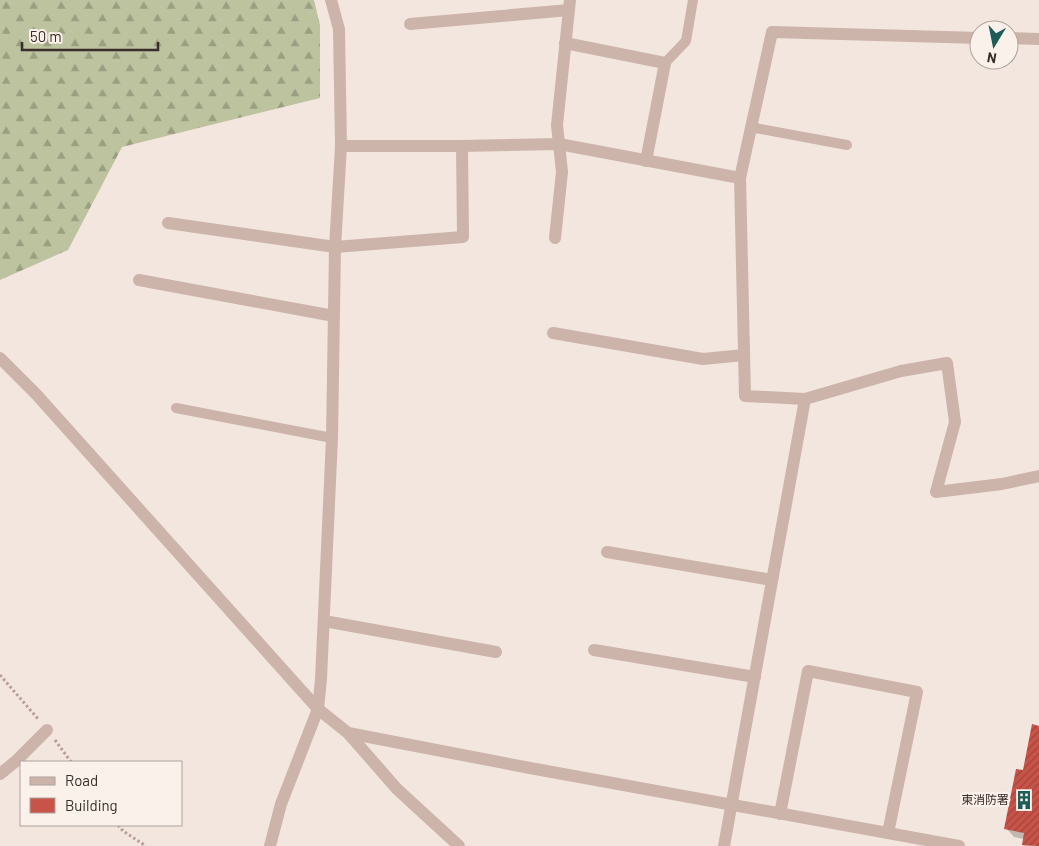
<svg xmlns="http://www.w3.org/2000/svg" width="1039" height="846" viewBox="0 0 1039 846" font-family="Barlow,'Noto Sans JP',sans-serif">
<defs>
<pattern id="forest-firs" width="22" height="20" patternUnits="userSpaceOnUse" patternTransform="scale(1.25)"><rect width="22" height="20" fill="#bcc39e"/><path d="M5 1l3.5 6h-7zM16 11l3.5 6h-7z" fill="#9a9f81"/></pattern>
<pattern id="building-hatch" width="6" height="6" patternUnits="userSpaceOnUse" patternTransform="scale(1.25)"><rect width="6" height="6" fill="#c85348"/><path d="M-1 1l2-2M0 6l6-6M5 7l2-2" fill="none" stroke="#a3453c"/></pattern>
</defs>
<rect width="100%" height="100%" fill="#f3e6df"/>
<polygon fill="url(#forest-firs)" points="0,0 314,0 320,25 320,98 122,147 68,250 0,280"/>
<polygon fill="#0003" points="1039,727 1039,846 1025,846 1023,844 1024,839 1014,837 1006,828"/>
<polygon fill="url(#building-hatch)" points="1032,724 1039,726 1039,846 1022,845 1024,833 1004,829 1016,769 1023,770"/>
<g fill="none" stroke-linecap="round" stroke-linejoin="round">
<g stroke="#b89e94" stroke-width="3" stroke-dasharray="2.5 2.5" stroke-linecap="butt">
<polyline points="0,675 39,720"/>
<polyline points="55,740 71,762"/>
<polyline points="118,825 123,831 146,846"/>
</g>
<g stroke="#ccb4aa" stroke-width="10">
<polyline points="665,63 686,41 693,0"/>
<polyline points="750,127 847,145"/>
<polyline points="176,408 332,438"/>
</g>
<g stroke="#ccb4aa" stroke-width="12">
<polyline points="410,24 569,10"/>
<polyline points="1009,38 1039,39"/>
<polyline points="565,43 665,63 646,161"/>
<polyline points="341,146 462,146 559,144 557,125 570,0"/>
<polyline points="740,178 745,396 805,399 901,371 947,363 955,422 936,492 1002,484 1039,476"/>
<polyline points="168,223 335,247 463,237 462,146"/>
<polyline points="555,238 562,172 559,144 740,178 772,32 979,38"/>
<polyline points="139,280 334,316"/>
<polyline points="553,333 703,359 744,355"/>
<polyline points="0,358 36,394 318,709 348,733 397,789 459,846"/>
<polyline points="607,552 772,580"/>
<polyline points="324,621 496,652"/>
<polyline points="594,650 755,677"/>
<polyline points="348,733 530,768 959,846"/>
<polyline points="0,774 16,761 47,730"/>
<polyline points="780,814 808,671 917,692 888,833"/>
<polyline points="270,846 281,804 318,709 321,679 332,438 335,247 341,146 339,29 331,0"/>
<polyline points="724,846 805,399"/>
</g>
</g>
<defs>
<g id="building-bare" transform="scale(1.5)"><path d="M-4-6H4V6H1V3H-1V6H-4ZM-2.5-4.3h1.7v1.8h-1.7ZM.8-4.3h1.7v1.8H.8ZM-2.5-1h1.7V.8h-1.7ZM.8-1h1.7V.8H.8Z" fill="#1e5c57" stroke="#faf1eb" stroke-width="2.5" paint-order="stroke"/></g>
</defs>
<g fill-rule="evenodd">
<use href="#building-bare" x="1024" y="800"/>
</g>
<g text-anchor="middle" stroke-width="4.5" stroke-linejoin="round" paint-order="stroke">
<g font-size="12" fill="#392c2a" stroke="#faf1eb" text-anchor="end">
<text x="1009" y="804">東消防署</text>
</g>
</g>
<rect x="20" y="761" width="162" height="65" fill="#faf1eb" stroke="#ada29e"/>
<rect x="30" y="777" width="25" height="8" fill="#ccb4aa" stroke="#ada29e"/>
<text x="65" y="786" font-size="15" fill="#392c2a">Road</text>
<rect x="30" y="798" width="25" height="15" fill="#c85348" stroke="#ada29e"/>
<text x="65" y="811" font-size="15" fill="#392c2a">Building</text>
<g transform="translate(994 45) rotate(190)"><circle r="24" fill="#faf1eb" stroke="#ada29e"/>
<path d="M0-4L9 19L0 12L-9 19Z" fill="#1e5c57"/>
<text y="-8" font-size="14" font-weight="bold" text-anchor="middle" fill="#392c2a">N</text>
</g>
<path d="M22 42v8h136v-8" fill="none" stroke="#392c2a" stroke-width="2.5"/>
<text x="30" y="42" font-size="15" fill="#392c2a" stroke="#faf1eb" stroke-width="4" paint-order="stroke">50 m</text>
</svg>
